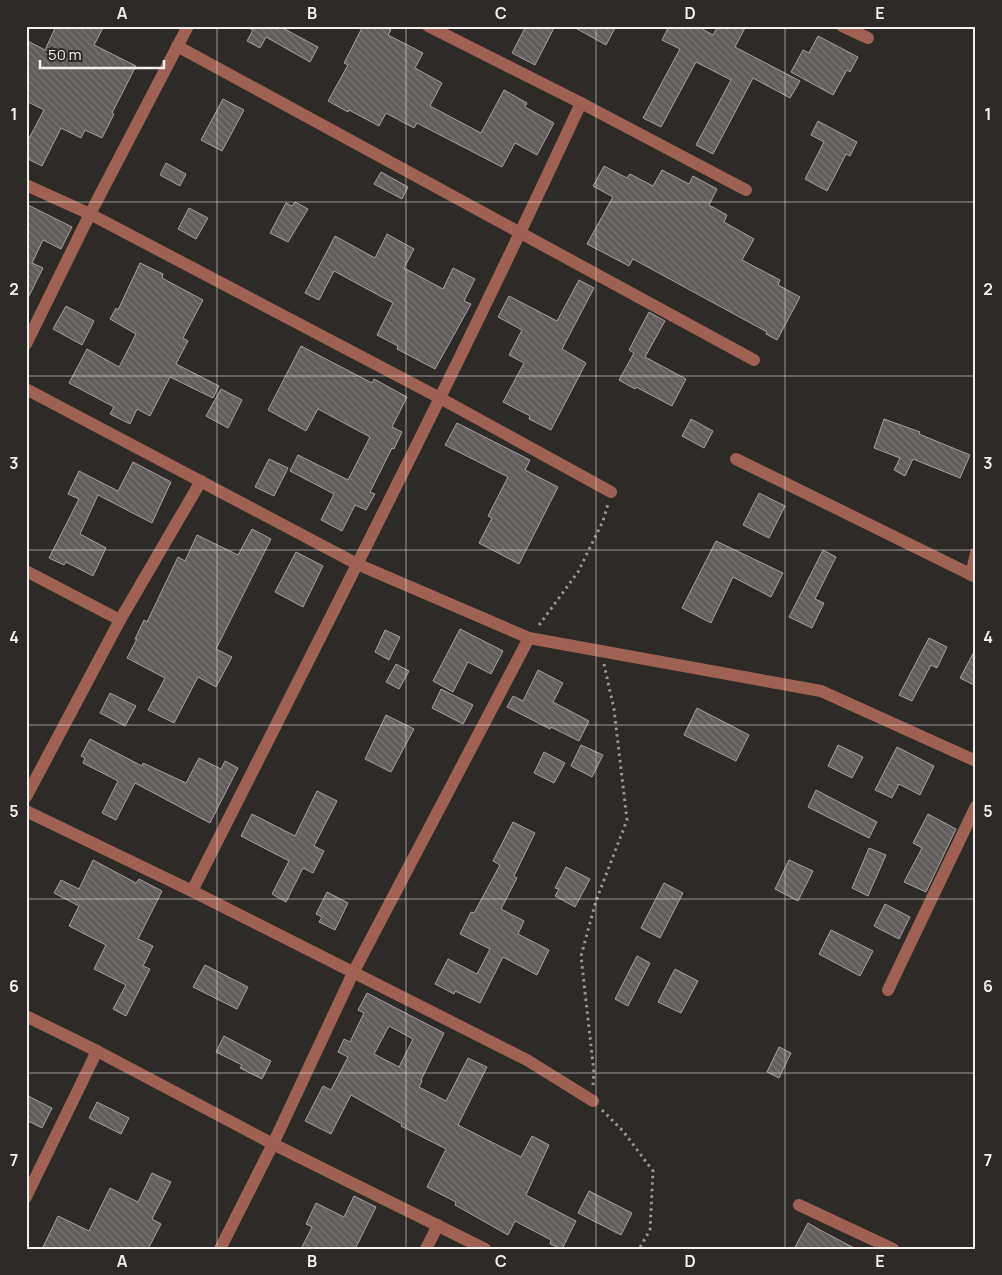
<svg xmlns="http://www.w3.org/2000/svg" width="1002" height="1275" viewBox="0 0 1002 1275" font-family="Manrope,sans-serif">
<defs>
<pattern id="building-back-hatch" width="6" height="6" patternUnits="userSpaceOnUse" patternTransform="scale(1.25)"><rect width="6" height="6" fill="#625c5c"/><path d="M-1 5l2 2M0 0l6 6M5-1l2 2" fill="none" stroke="#797474"/></pattern>
</defs>
<rect width="100%" height="100%" fill="#2e2a28"/>
<g fill="url(#building-back-hatch)" stroke="#a6a1a0" fill-rule="evenodd">
<polygon points="56,26 104,26 94,45 136,66 112,113 114,114 102,138 85,130 81,138 61,128 42,166 26,158 26,144 44,110 26,101 26,40 45,50"/>
<polygon points="245,26 279,26 318,47 310,62 266,37 260,48 247,41 253,30"/>
<polygon points="363,26 383,26 391,30 388,35 423,53 415,68 442,83 430,106 481,133 504,90 527,103 525,107 554,123 537,155 515,143 502,167 417,123 414,128 386,113 379,126 349,110 348,112 328,101 348,65 344,63"/>
<polygon points="526,26 555,26 535,65 512,53"/>
<polygon points="572,26 616,26 606,45"/>
<polygon points="669,26 697,26 713,35 718,26 746,26 735,47 800,81 790,98 753,78 713,154 696,145 731,80 696,62 661,127 643,118 680,49 662,40"/>
<polygon points="818,36 858,57 850,72 847,70 833,95 791,72 803,50 809,53"/>
<polygon points="223,99 244,110 222,151 201,140"/>
<polygon points="818,121 857,142 850,156 846,154 827,191 805,179 824,142 811,135"/>
<polygon points="166,163 186,174 180,186 160,175"/>
<polygon points="604,166 627,178 630,174 653,186 662,170 689,184 693,176 717,189 709,205 727,215 724,222 754,239 742,260 780,280 778,285 800,297 777,340 766,334 767,332 633,259 629,266 587,244 613,197 593,186"/>
<polygon points="381,172 408,187 402,199 374,184"/>
<polygon points="295,202 308,209 288,242 270,233 286,203 292,206"/>
<polygon points="26,204 72,227 61,249 43,240 32,263 43,268 26,302"/>
<polygon points="189,208 208,218 196,239 178,229"/>
<polygon points="387,234 414,249 404,268 443,289 453,268 475,279 464,301 471,304 435,369 397,349 398,346 377,335 393,303 334,271 319,300 305,293 335,236 375,258"/>
<polygon points="140,263 163,274 162,278 203,300 183,338 188,341 176,364 219,386 213,398 170,377 150,416 137,409 130,424 110,414 114,407 69,383 87,349 119,367 136,334 110,319 116,308 118,310"/>
<polygon points="579,280 594,288 562,349 586,363 551,430 529,419 530,416 503,402 524,363 509,355 522,330 498,317 509,296 557,321"/>
<polygon points="66,306 94,321 82,345 53,329"/>
<polygon points="649,312 665,321 645,357 686,379 672,406 636,387 635,389 619,380 634,353 629,350"/>
<polygon points="301,346 372,383 374,379 407,397 392,427 402,432 394,449 392,448 370,492 375,494 366,510 355,505 342,531 321,520 334,494 290,471 298,455 348,480 370,437 318,409 306,431 268,410"/>
<polygon points="221,389 242,400 228,428 206,416"/>
<polygon points="691,419 713,431 704,448 682,436"/>
<polygon points="884,419 920,432 919,434 970,455 960,478 913,459 905,476 894,470 900,458 874,448"/>
<polygon points="457,423 530,460 525,470 558,487 519,564 479,543 492,518 488,516 508,477 445,445"/>
<polygon points="269,459 288,468 274,496 255,487"/>
<polygon points="133,462 171,482 152,523 98,495 80,534 106,548 93,576 66,562 64,565 49,558 79,499 68,494 79,471 118,491"/>
<polygon points="759,493 785,506 769,538 743,525"/>
<polygon points="252,529 271,539 216,649 232,657 216,687 198,677 174,723 148,710 165,678 127,658 137,639 135,639 144,620 147,622 178,557 185,561 197,535 238,555"/>
<polygon points="716,541 783,573 771,597 733,577 711,623 682,608"/>
<polygon points="823,550 836,557 815,599 824,603 812,628 789,617"/>
<polygon points="296,552 323,566 303,607 275,592"/>
<polygon points="460,629 503,651 491,674 468,662 453,692 433,681"/>
<polygon points="385,630 400,637 389,660 375,652"/>
<polygon points="929,638 947,647 937,668 931,665 912,701 899,695"/>
<polygon points="976,648 976,686 960,678"/>
<polygon points="396,664 409,671 399,689 386,682"/>
<polygon points="538,670 563,683 553,702 589,721 579,741 551,727 550,729 507,707 513,696 523,701"/>
<polygon points="441,689 473,705 463,724 432,708"/>
<polygon points="110,693 136,706 125,726 100,713"/>
<polygon points="697,708 749,735 736,761 684,735"/>
<polygon points="386,715 414,729 391,772 365,759"/>
<polygon points="90,739 142,766 143,763 186,783 199,758 221,769 225,761 238,768 210,823 135,783 116,820 102,813 118,781 83,763 85,758 81,756"/>
<polygon points="581,745 603,755 592,777 571,766"/>
<polygon points="838,745 863,757 852,778 828,766"/>
<polygon points="897,747 934,766 920,795 899,784 892,798 875,790"/>
<polygon points="544,752 565,763 554,783 534,773"/>
<polygon points="816,790 877,822 869,838 808,807"/>
<polygon points="317,791 337,801 314,846 324,851 313,873 303,868 286,902 272,894 289,861 241,836 252,814 295,836"/>
<polygon points="928,814 956,829 926,892 904,882 922,848 913,843"/>
<polygon points="513,822 535,833 514,876 517,878 501,909 524,921 518,934 549,950 537,975 503,957 480,1003 455,991 454,994 435,984 448,959 477,974 490,949 460,934 471,912 474,913 500,865 493,861"/>
<polygon points="869,848 886,855 868,896 852,888"/>
<polygon points="93,860 136,883 139,879 162,891 138,939 153,946 143,966 150,969 126,1016 113,1009 126,985 94,969 106,945 69,926 79,906 54,893 61,880 79,889"/>
<polygon points="789,860 813,871 798,901 775,889"/>
<polygon points="566,867 590,879 575,907 555,896 559,889 555,888"/>
<polygon points="664,883 683,893 660,938 641,928"/>
<polygon points="327,892 348,903 335,930 319,922 322,917 316,914"/>
<polygon points="885,904 910,917 899,939 874,926"/>
<polygon points="831,930 873,951 860,976 819,954"/>
<polygon points="637,956 650,963 628,1006 615,999"/>
<polygon points="205,965 248,987 237,1009 193,987"/>
<polygon points="675,969 698,981 681,1013 658,1002"/>
<path d="M 367,993 L 444,1033 L 421,1080 L 422,1081 L 419,1087 L 446,1101 L 468,1058 L 487,1067 L 458,1125 L 521,1157 L 532,1136 L 549,1145 L 526,1195 L 576,1221 L 562,1249 L 550,1244 L 551,1240 L 515,1221 L 508,1235 L 455,1205 L 456,1202 L 427,1187 L 446,1149 L 401,1126 L 402,1124 L 351,1095 L 331,1134 L 305,1121 L 323,1086 L 331,1090 L 348,1057 L 338,1052 L 344,1039 L 350,1042 L 364,1013 L 358,1010 ZM 389,1026 L 413,1039 L 399,1067 L 374,1054 Z"/>
<polygon points="224,1036 271,1061 262,1079 240,1068 242,1065 216,1052"/>
<polygon points="779,1047 791,1053 779,1078 767,1072"/>
<polygon points="26,1095 52,1108 42,1128 26,1120"/>
<polygon points="97,1102 129,1118 121,1134 89,1118"/>
<polygon points="152,1173 171,1182 152,1219 161,1224 148,1249 42,1249 58,1216 89,1231 110,1188 138,1202"/>
<polygon points="589,1191 632,1213 621,1235 578,1213"/>
<polygon points="354,1196 376,1207 355,1249 301,1249 312,1227 306,1224 316,1203 344,1217"/>
<polygon points="808,1223 822,1231 856,1249 794,1249"/>
</g>
<g fill="none" stroke-linecap="round" stroke-linejoin="round">
<g stroke="#999694" stroke-width="3" stroke-dasharray="2.5 4" stroke-linecap="butt">
<polyline points="539,625 578,572 603,521 608,504"/>
<polyline points="593,1085 594,1073 581,956 596,901 627,820 614,709 604,664"/>
<polyline points="602,1110 623,1131 653,1171 650,1230 639,1249"/>
</g>
<g stroke="#9f6152" stroke-width="12">
<polyline points="428,26 581,103 746,190"/>
<polyline points="842,26 868,38"/>
<polyline points="177,46 754,360"/>
<polyline points="26,185 90,214 440,398 611,492"/>
<polyline points="26,344 90,214 188,26"/>
<polyline points="26,389 357,564 529,638 821,691 976,761"/>
<polyline points="736,459 976,577"/>
<polyline points="26,571 120,620"/>
<polyline points="971,575 976,553"/>
<polyline points="26,797 120,620 201,481"/>
<polyline points="26,811 192,891 527,1060 593,1101"/>
<path d="M 192,891 C 324,630 458,369 581,103"/>
<polyline points="888,990 976,806"/>
<polyline points="26,1016 97,1051 273,1144 485,1249"/>
<polyline points="26,1197 97,1051"/>
<polyline points="799,1205 893,1249"/>
<polyline points="220,1249 273,1144 353,973 529,638"/>
<polyline points="426,1249 438,1225"/>
</g>
</g>
<path fill="none" stroke="#f3f0ef" stroke-width="1" stroke-opacity="0.55" d="M 217,26 L 217,1249M 406,26 L 406,1249M 596,26 L 596,1249M 785,26 L 785,1249M 26,202 L 976,202M 26,376 L 976,376M 26,550 L 976,550M 26,725 L 976,725M 26,899 L 976,899M 26,1073 L 976,1073"/>
<rect width="1002" height="1275" fill="none" stroke="#2e2a28" stroke-width="55"/>
<path d="M40 60v8h124v-8" fill="none" stroke="#f3f0ef" stroke-width="2.5"/>
<text x="48" y="60" font-size="15" fill="#f3f0ef" stroke="#2e2a28" stroke-width="4" paint-order="stroke">50 m</text>
<rect x="28" y="28" width="946" height="1220" fill="none" stroke="#f3f0ef" stroke-width="2"/>
<g font-size="16" text-anchor="middle" font-weight="bold" fill="#f3f0ef">
<text x="122" y="19">A</text>
<text x="312" y="19">B</text>
<text x="501" y="19">C</text>
<text x="690" y="19">D</text>
<text x="880" y="19">E</text>
<text x="14" y="120">1</text>
<text x="988" y="120">1</text>
<text x="14" y="295">2</text>
<text x="988" y="295">2</text>
<text x="14" y="469">3</text>
<text x="988" y="469">3</text>
<text x="14" y="643">4</text>
<text x="988" y="643">4</text>
<text x="14" y="817">5</text>
<text x="988" y="817">5</text>
<text x="14" y="992">6</text>
<text x="988" y="992">6</text>
<text x="14" y="1166">7</text>
<text x="988" y="1166">7</text>
<text x="122" y="1267">A</text>
<text x="312" y="1267">B</text>
<text x="501" y="1267">C</text>
<text x="690" y="1267">D</text>
<text x="880" y="1267">E</text>
</g>
</svg>
